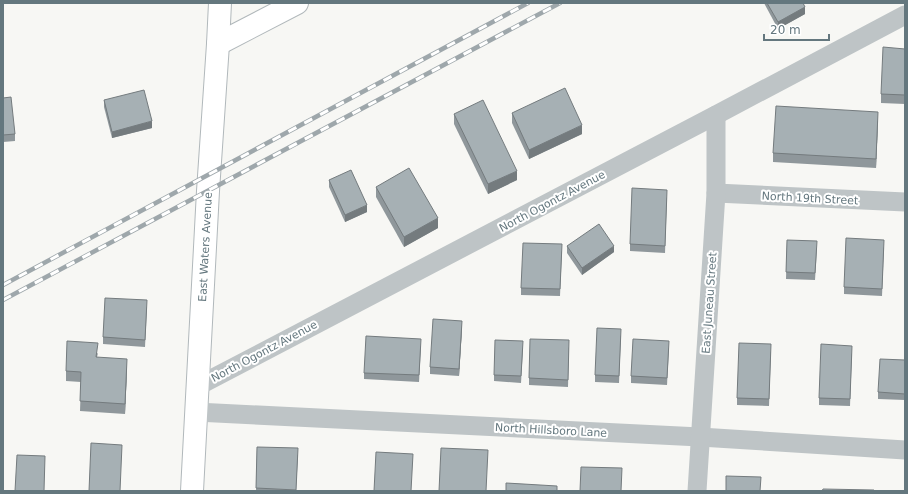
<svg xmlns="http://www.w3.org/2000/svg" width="908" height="494" viewBox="0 0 908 494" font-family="'DejaVu Sans',sans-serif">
<rect width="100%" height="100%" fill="#f7f7f4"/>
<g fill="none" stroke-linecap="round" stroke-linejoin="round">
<g stroke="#b1b8bb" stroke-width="24">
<g id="secondary">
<polyline points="218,44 297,3"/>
<polyline points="192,491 208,191 218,44 220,3"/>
</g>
</g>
<g stroke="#bec4c6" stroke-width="19">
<polyline points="716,193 905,202"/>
<polyline points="198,386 716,115 905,15"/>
<polyline points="196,412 700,437 905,450"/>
<polyline points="697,491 716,193 716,115"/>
</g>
<use href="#secondary" stroke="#fff" stroke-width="22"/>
<g stroke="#9ea7ab" stroke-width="4.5">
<g id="rail">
<polyline points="3,285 528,3"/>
<polyline points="3,300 560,3"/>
</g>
</g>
<use href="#rail" stroke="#fff" stroke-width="3" stroke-dasharray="9" stroke-linecap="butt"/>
</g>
<g fill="#8f979b">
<polygon points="764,3 803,3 805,14 778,29"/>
<polygon points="905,49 905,104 881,103 881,94"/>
<polygon points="3,98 15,134 15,141 3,142"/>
<polygon points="104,100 152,128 112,138 104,107"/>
<polygon points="512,113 582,134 529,159 512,123"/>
<polygon points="454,114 517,180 488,194 454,124"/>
<polygon points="878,121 876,168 773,162 773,153"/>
<polygon points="329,180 367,212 345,222 329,187"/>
<polygon points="376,187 438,228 404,247 376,197"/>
<polygon points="667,197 665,253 630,251 630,244"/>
<polygon points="787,240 817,248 815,280 786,279"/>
<polygon points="567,246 614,252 582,275 567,253"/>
<polygon points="884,247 882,296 844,294 844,287"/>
<polygon points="562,251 560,296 521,295 521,288"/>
<polygon points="147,307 145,347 103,344 103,337"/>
<polygon points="462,328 459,376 430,374 430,367"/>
<polygon points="621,335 619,383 595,382 595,375"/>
<polygon points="421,346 419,382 364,379 364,373"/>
<polygon points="569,347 568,387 529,385 529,378"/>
<polygon points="523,348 521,383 494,381 494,375"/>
<polygon points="669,348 667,385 631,383 631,376"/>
<polygon points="771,351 769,406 737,405 737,398"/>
<polygon points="98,353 97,357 127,369 125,414 80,411 81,382 66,381 66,371"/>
<polygon points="852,353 850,406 819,405 819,398"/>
<polygon points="905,360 905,400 878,399 878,392"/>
<polygon points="257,447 298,455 296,491 256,491"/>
</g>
<g fill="#747b7e">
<polygon points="805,7 805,14 778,29 778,22"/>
<polygon points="878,112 878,121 876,168 876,159"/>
<polygon points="152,121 152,128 112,138 112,132"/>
<polygon points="582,125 582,134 529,159 529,150"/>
<polygon points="517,171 517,180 488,194 488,184"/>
<polygon points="367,205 367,212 345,222 345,215"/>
<polygon points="438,218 438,228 404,247 404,237"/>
<polygon points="614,246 614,252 582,275 582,268"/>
<polygon points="462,321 462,328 459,376 459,369"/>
<polygon points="127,359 127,369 125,414 125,404"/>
</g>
<g fill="#a6b0b4" stroke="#747b7e">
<polygon points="767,3 803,3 805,7 778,22"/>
<polygon points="883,47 905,49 905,95 881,94"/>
<polygon points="565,88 582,125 529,150 512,113"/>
<polygon points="144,90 152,121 112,132 104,100"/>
<polygon points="11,97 15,134 3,135 3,98"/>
<polygon points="483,100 517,171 488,184 454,114"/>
<polygon points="776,106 878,112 876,159 773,153"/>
<polygon points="409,168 438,218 404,237 376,187"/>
<polygon points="351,170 367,205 345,215 329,180"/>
<polygon points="632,188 667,190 665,246 630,244"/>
<polygon points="599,224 614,246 582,268 567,246"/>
<polygon points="846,238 884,240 882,289 844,287"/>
<polygon points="787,240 817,241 815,273 786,272"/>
<polygon points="523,243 562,244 560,289 521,288"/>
<polygon points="105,298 147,300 145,340 103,337"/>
<polygon points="433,319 462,321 459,369 430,367"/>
<polygon points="597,328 621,329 619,376 595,375"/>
<polygon points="366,336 421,339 419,375 364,373"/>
<polygon points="530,339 569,340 568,380 529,378"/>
<polygon points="633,339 669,341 667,378 631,376"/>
<polygon points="495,340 523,341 521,376 494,375"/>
<polygon points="67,341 98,343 96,357 127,359 125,404 80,401 81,372 66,371"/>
<polygon points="739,343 771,344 769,399 737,398"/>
<polygon points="821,344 852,346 850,399 819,398"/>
<polygon points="880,359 905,360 905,394 878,392"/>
<polygon points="91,443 122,445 120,491 89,491"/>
<polygon points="257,447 298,448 296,490 256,488"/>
<polygon points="441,448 488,450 486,491 439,491"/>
<polygon points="376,452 413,454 411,491 374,491"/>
<polygon points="17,455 45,456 44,491 15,491"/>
<polygon points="581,467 622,468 621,491 580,491"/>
<polygon points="726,476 761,477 760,491 726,491"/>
<polygon points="506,483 557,486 557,491 506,491"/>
<polygon points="823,489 874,490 874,491 822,491"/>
</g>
<g text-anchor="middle" stroke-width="4" stroke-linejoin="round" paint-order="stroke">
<g font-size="11" fill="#64777e" stroke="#fff">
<text transform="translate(810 198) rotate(3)" y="4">North 19th Street</text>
<text transform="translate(552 201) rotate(-28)" y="4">North Ogontz Avenue</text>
<text transform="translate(205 247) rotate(-87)" y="4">East Waters Avenue</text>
<text transform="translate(709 303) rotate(-86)" y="4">East Juneau Street</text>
<text transform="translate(264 351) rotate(-28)" y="4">North Ogontz Avenue</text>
<text transform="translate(551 430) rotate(3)" y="4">North Hillsboro Lane</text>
</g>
</g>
<rect width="908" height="494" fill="none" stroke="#64777e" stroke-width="8"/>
<path d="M764 34v6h65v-6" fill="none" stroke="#64777e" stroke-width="2"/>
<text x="770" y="34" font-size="12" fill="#64777e" stroke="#ffffff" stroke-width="3" paint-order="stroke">20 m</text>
</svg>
